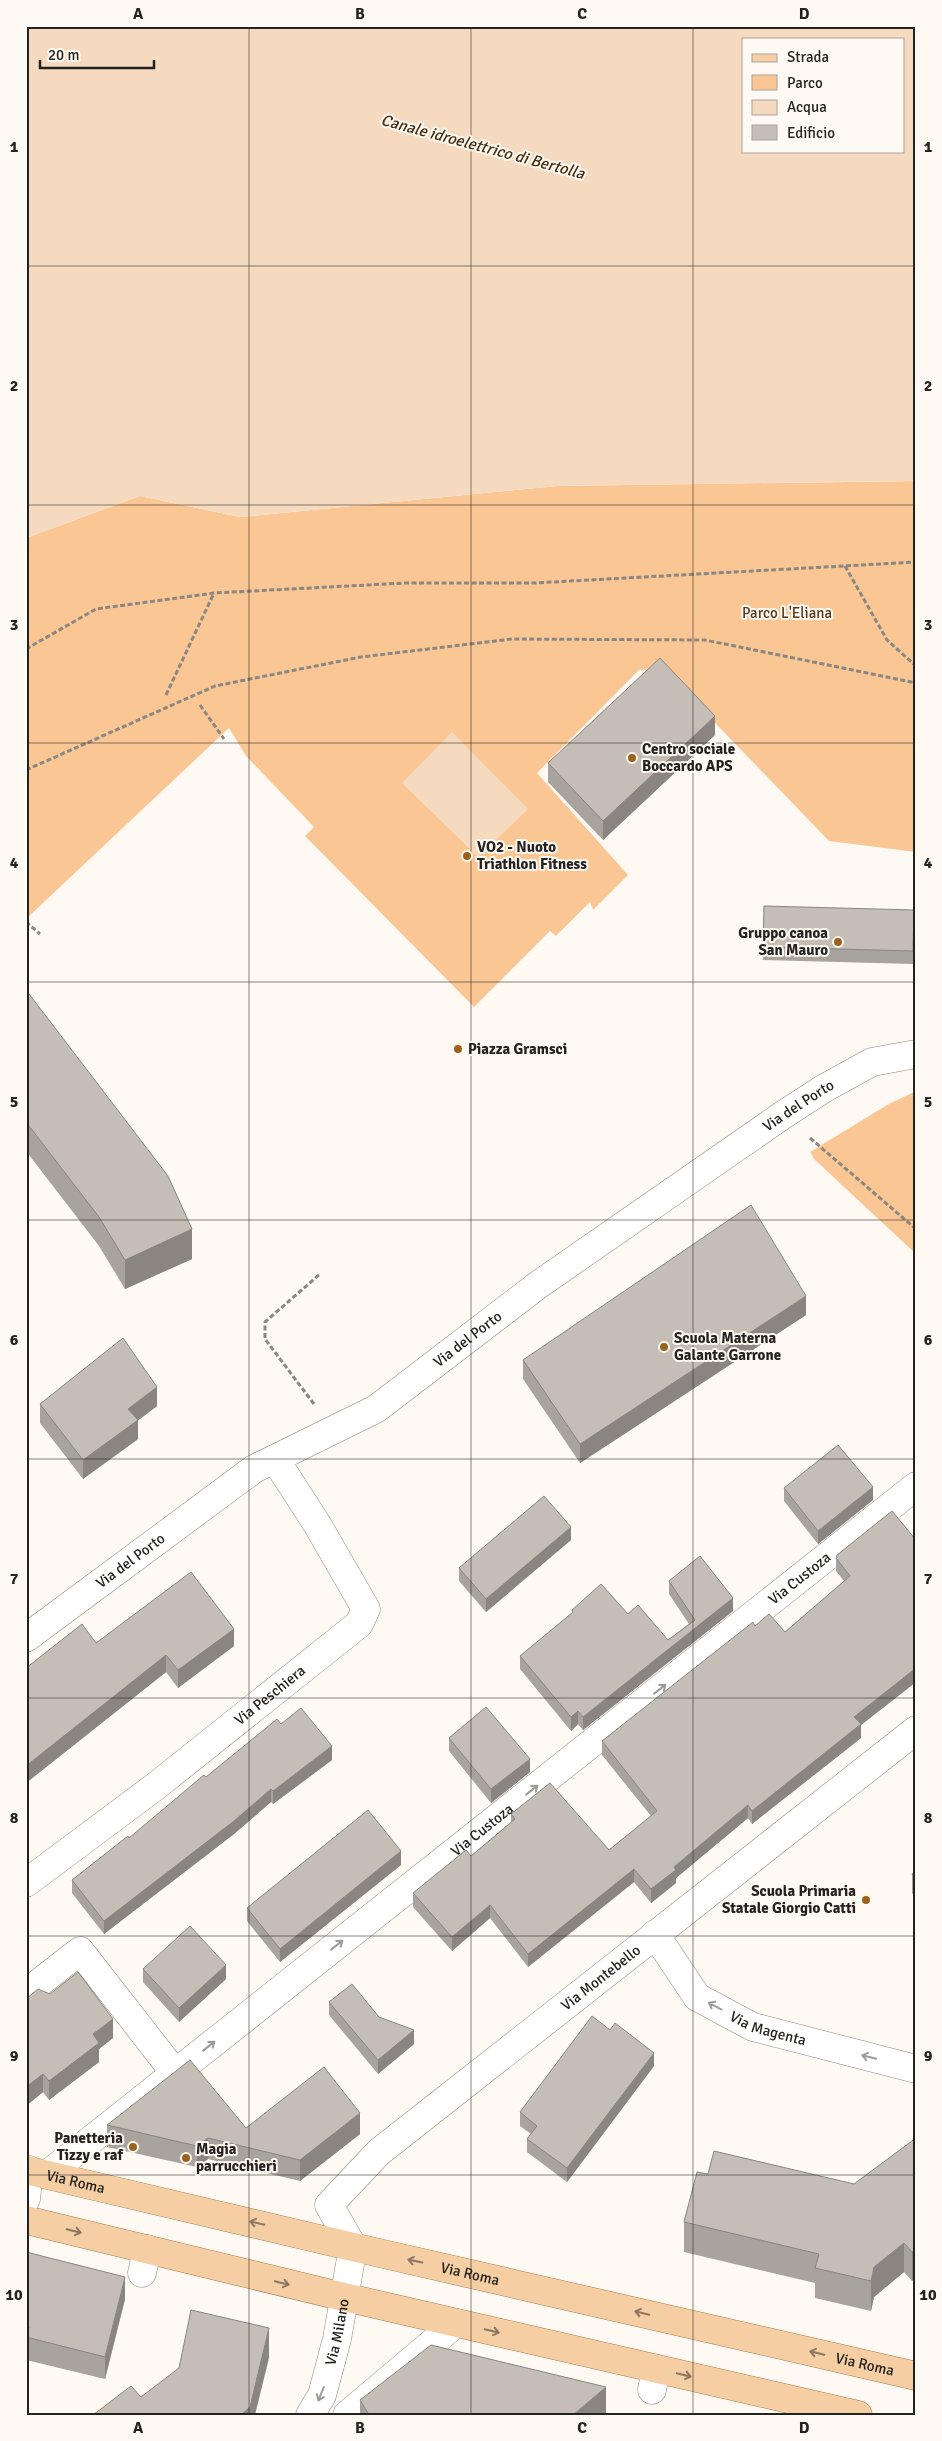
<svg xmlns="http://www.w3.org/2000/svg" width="942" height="2441" viewBox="0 0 942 2441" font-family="Signika,sans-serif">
<rect width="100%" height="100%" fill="#fff9f3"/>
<g fill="#fac794">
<polygon points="916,481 916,852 829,841 663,669 639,670 537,773 628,875 593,910 590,902 556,936 550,931 474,1007 305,836 314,827 246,756 229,728 26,919 26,538 140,496 240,517 557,486"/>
<polygon points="916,1091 916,1254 814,1159 810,1152 887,1105"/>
</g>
<g fill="#f5dabf" fill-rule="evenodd">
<path d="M 26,26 L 916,26 L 916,481 L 557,486 L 240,517 L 140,496 L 26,538 ZM 743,39 L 903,39 L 903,151 L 743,151 Z"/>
<polygon points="452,732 528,809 478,857 402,783"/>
</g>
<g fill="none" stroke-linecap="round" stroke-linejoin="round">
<g stroke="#8f8882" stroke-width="29">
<g id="minor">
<path id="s1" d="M 26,1638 L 254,1469 L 376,1409 L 538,1285 L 783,1115 L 823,1089 L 872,1062 L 916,1054"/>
<path id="s2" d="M 26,1883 L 156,1786 L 359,1624 L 366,1609 L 317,1524 L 275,1459"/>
<path id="s3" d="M 655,1934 L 697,1997 L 753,2027 L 916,2069"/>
<polyline points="26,1993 80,1951 175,2073"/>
<path id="s4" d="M 48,2174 L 916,1486"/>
<polyline points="26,2199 29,2170"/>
<polyline points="142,2273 147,2249"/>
<polyline points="652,2390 656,2369"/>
<path id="s5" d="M 310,2415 L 322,2395 L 337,2339 L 353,2247 L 329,2205 L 379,2152 L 916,1730"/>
<polyline points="347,2415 456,2323"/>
</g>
</g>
<g stroke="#a77c4e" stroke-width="29">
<g id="major">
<path id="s6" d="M 26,2170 L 353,2247 L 916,2376"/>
<polyline points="26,2220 344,2297 858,2415"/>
</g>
</g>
<g stroke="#8b8782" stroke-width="3" stroke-dasharray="5 2.5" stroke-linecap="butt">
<polyline points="845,566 887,640 916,666"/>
<polyline points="26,649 96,609 214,593 405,583 535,583 916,562"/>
<polyline points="166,695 214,593"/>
<polyline points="200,705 224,739"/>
<polyline points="26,770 215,686 361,657 512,639 705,640 916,683"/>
<polyline points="26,922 40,934"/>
<polyline points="810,1138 916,1229"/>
<polyline points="314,1404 265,1339 265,1322 320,1274"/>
</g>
<use href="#minor" stroke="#fff" stroke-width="28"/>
<use href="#major" stroke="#f5cea4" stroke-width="28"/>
</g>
<g fill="#a9a39d">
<polygon points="715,735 603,840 548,782 548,763"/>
<polygon points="764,906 914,923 913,964 763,960"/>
<polygon points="26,990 192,1259 125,1289 99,1246 26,1151"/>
<polygon points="806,1315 580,1463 523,1379 523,1360"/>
<polygon points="40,1404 157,1406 138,1420 138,1439 83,1479 40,1423"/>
<polygon points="784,1488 873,1500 818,1544 784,1501"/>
<polygon points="571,1540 486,1612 459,1581 459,1568"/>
<polygon points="916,1540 916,1682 861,1725 861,1738 752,1824 748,1818 676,1878 676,1883 651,1903 634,1882 528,1967 490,1918 452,1951 413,1907 413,1893 471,1856 511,1822 511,1814 609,1850 651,1816 602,1755 602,1741 755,1626 785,1632 844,1581 836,1571 836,1558"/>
<polygon points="669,1581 733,1611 583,1730 578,1724 571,1731 520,1669 520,1656 572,1613 572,1610 628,1614 668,1640 689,1624 669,1594"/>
<polygon points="96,1643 234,1646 178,1688 166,1672 26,1783 26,1668"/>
<polygon points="281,1724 332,1760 273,1804 271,1802 234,1834 104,1934 72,1893 72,1880 129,1838 206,1777"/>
<polygon points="449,1738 530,1772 491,1803 449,1751"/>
<polygon points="401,1865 280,1962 247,1921 247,1908"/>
<polygon points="916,1872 916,1899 912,1893 912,1874"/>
<polygon points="143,1969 226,1979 179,2022 143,1982"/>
<polygon points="26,1999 113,2038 99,2049 99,2062 49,2100 43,2092 26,2106"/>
<polygon points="329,2002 379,2017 414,2044 378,2074 329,2015"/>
<polygon points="654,2066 567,2182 527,2152 527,2139 531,2134 520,2126 520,2112"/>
<polygon points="107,2125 246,2128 360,2134 300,2181 208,2159 197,2167 107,2147"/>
<polygon points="916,2138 912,2281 904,2272 874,2297 871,2311 815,2298 815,2283 684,2252 684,2222 708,2174 854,2184"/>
<polygon points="26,2252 125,2299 105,2379 26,2360"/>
<polygon points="360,2400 606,2415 360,2415"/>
</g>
<g fill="#8a8580">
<polygon points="715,716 715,735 603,840 603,821"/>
<polygon points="192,1229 192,1259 125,1289 125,1260"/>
<polygon points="806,1296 806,1315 580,1463 580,1444"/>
<polygon points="157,1387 157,1406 136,1422 138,1420 138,1439 83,1479 83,1460 128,1409"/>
<polygon points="873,1487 873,1500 818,1544 818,1531"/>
<polygon points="571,1527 571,1540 486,1612 486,1599"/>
<polygon points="733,1598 733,1611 583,1730 583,1717"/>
<polygon points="234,1629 234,1646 178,1688 178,1670"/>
<polygon points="166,1655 166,1672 26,1783 26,1766"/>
<polygon points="916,1668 916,1682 861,1725 861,1738 752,1824 752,1811 854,1717"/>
<polygon points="578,1711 578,1724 571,1731 571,1717"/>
<polygon points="332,1746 332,1760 273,1804 273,1791"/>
<polygon points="530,1759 530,1772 491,1803 491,1789"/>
<polygon points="271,1789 271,1802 234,1834 104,1934 104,1921"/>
<polygon points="748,1805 748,1818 676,1878 676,1883 651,1903 651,1889 674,1867"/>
<polygon points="401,1851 401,1865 280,1962 280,1949"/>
<polygon points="634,1869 634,1882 528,1967 528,1954"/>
<polygon points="490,1905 490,1918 452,1951 452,1937"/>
<polygon points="226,1965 226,1979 179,2022 179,2008"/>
<polygon points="113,2019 113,2038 99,2049 99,2062 49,2100 49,2081 93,2034"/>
<polygon points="414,2030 414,2044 378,2074 378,2060"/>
<polygon points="654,2053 654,2066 567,2182 567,2168"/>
<polygon points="43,2074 43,2092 26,2106 26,2087"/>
<polygon points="360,2113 360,2134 300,2181 300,2160"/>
<polygon points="208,2138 208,2159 197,2167 197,2146"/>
<polygon points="904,2243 904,2272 874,2297 871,2311 871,2281 874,2267"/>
<polygon points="916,2248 916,2278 912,2281 912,2252"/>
<polygon points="125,2277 125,2299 105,2379 105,2357"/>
<polygon points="269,2328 269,2358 255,2415 241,2415"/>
<polygon points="606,2387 606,2415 573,2415"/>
</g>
<g fill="#c5beb7" stroke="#8a8580">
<polygon points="660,658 715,716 603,821 548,763"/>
<polygon points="764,906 914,910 913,951 763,947"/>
<polygon points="26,990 168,1176 192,1229 125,1260 99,1217 26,1122"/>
<polygon points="751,1205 806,1296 580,1444 523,1360"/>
<polygon points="123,1338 157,1387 128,1409 138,1420 83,1460 40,1404"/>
<polygon points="838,1445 873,1487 818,1531 784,1488"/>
<polygon points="544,1496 571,1527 486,1599 459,1568"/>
<polygon points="892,1511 916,1540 916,1668 854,1717 861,1724 752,1811 748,1805 674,1867 676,1870 651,1889 634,1869 528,1954 490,1905 452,1937 413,1893 466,1850 471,1856 515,1819 511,1814 550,1783 609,1850 657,1811 602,1741 753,1622 755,1626 769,1614 785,1632 850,1576 836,1558 837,1555"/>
<polygon points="700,1556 733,1598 583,1717 578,1711 571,1717 520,1656 573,1612 572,1610 601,1584 628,1614 638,1605 668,1640 695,1620 669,1581"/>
<polygon points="191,1572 234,1629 178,1670 166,1655 26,1766 26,1668 82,1624 96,1643"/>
<polygon points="486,1707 530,1759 491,1789 449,1738"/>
<polygon points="301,1708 332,1746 273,1791 271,1789 234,1821 104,1921 72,1880 128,1836 129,1838 204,1775 206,1777 277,1719 281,1724"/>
<polygon points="368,1810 401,1851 280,1949 247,1908"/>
<polygon points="916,1872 916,1880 912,1874"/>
<polygon points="190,1926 226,1965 179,2008 143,1969"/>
<polygon points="78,1972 113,2019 93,2034 99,2043 49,2081 43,2074 26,2087 26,1999 38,1989 50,1994"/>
<polygon points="352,1984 379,2017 414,2030 378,2060 329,2002"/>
<polygon points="592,2016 610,2030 615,2023 654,2053 567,2168 527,2139 537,2126 520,2112"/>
<polygon points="190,2060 246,2128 324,2067 360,2113 300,2160 208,2138 197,2146 107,2125"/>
<polygon points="916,2138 916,2248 912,2252 904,2243 874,2267 871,2281 815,2268 819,2254 684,2222 697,2172 708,2174 714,2151 854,2184"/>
<polygon points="26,2252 125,2277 105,2357 26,2337 29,2327 26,2327"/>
<polygon points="191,2310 269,2328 250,2407 241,2415 93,2415 131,2386 141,2397 179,2368"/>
<polygon points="431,2345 606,2387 573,2415 366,2415 368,2413 360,2400"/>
</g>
<defs><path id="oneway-shaft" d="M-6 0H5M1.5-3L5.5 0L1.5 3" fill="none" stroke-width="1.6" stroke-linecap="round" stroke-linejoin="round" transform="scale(1.25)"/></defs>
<g stroke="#9c9c9a">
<use href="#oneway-shaft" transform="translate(660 1689) rotate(-38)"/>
<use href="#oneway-shaft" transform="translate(532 1790) rotate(-38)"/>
<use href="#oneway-shaft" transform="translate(337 1945) rotate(-38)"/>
<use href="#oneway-shaft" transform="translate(715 2006) rotate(-152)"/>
<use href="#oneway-shaft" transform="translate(209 2046) rotate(-38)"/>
<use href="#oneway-shaft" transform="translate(869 2057) rotate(-166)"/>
<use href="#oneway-shaft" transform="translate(321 2394) rotate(112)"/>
</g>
<g stroke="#8c7862">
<use href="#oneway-shaft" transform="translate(257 2223) rotate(-167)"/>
<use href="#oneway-shaft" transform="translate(74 2231) rotate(14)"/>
<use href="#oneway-shaft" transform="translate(415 2261) rotate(-168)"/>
<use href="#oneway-shaft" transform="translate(282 2283) rotate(14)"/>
<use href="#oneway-shaft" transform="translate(642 2313) rotate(-167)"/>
<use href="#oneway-shaft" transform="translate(492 2331) rotate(13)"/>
<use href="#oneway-shaft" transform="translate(817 2353) rotate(-167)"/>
<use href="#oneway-shaft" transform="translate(684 2375) rotate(13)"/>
</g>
<path fill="none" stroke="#24221f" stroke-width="1" stroke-opacity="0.55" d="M 249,26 L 249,2415M 471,26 L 471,2415M 693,26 L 693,2415M 26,266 L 916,266M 26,505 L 916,505M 26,743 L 916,743M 26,982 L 916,982M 26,1220 L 916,1220M 26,1459 L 916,1459M 26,1698 L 916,1698M 26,1936 L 916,1936M 26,2175 L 916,2175"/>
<g fill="#99621d" stroke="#fff9f3" stroke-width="2">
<circle cx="632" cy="758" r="5"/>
<circle cx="467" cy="856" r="5"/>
<circle cx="838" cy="942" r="5"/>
<circle cx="458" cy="1049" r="5"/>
<circle cx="664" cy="1347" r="5"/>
<circle cx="866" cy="1900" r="5"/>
<circle cx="133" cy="2147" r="5"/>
<circle cx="186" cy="2158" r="5"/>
</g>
<g text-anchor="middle" stroke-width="4" stroke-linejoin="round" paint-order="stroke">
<g font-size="15" fill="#54381a" stroke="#fff9f3">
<text x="787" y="618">Parco L'Eliana</text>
</g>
<g font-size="15" font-weight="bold" fill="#24221f" stroke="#fff9f3" text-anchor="start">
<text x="642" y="754">Centro sociale<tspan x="642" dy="17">Boccardo APS</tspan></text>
<text x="477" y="852">VO2 - Nuoto<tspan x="477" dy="17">Triathlon Fitness</tspan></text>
<text x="828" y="938" text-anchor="end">Gruppo canoa<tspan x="828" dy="17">San Mauro</tspan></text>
<text x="468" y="1054">Piazza Gramsci</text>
<text x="674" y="1343">Scuola Materna<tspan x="674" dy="17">Galante Garrone</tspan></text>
<text x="856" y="1896" text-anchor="end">Scuola Primaria<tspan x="856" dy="17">Statale Giorgio Catti</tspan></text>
<text x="123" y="2143" text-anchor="end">Panetteria<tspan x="123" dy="17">Tizzy e raf</tspan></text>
<text x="196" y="2154">Magia<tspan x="196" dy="17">parrucchieri</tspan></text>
</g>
<g font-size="15" fill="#24221f" stroke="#fff9f3">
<text dy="5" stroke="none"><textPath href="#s1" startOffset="940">Via del Porto</textPath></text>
<text dy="5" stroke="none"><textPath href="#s1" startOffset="535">Via del Porto</textPath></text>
<text dy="5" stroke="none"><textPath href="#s1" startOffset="130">Via del Porto</textPath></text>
<text dy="5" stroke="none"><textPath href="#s4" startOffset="959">Via Custoza</textPath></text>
<text dy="5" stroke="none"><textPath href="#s2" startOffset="308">Via Peschiera</textPath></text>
<text dy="5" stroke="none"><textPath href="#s4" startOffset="554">Via Custoza</textPath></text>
<text dy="5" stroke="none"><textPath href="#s5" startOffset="578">Via Montebello</textPath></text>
<text dy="5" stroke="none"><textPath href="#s3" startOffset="154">Via Magenta</textPath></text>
<text dy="5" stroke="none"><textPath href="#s6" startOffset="51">Via Roma</textPath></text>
<text dy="5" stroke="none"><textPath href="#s6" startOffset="456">Via Roma</textPath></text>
<text dy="5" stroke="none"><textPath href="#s5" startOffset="88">Via Milano</textPath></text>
<text dy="5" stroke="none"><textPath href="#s6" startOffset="861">Via Roma</textPath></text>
</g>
<g font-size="16" font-style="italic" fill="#472c0e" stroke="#fff9f3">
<text transform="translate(483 146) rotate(15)" y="6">Canale idroelettrico di Bertolla</text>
</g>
</g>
<rect width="942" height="2441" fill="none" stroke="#fff9f3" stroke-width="55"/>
<rect x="742" y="38" width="162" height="115" fill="#fff9f3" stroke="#a7a39e"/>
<rect x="752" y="54" width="25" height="8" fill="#f5cea4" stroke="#a7a39e"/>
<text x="787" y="62" font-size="15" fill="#24221f">Strada</text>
<rect x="752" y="75" width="25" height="15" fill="#fac794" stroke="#a7a39e"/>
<text x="787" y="88" font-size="15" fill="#24221f">Parco</text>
<rect x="752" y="100" width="25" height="15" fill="#f5dabf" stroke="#a7a39e"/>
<text x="787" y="112" font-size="15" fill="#24221f">Acqua</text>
<rect x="752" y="125" width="25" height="15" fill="#c5beb7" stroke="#a7a39e"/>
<text x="787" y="138" font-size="15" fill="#24221f">Edificio</text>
<path d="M40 60v8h114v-8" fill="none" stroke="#24221f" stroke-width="2.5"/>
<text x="48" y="60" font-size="15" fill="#24221f" stroke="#fff9f3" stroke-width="4" paint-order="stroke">20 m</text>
<rect x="28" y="28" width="886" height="2386" fill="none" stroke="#24221f" stroke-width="2"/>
<g font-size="16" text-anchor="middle" font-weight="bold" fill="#24221f">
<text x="138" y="19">A</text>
<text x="360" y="19">B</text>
<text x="582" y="19">C</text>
<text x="804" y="19">D</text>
<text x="14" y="152">1</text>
<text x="928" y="152">1</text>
<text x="14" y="391">2</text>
<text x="928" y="391">2</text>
<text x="14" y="630">3</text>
<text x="928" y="630">3</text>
<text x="14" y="868">4</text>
<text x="928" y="868">4</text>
<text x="14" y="1107">5</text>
<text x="928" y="1107">5</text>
<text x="14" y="1345">6</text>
<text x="928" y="1345">6</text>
<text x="14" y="1584">7</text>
<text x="928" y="1584">7</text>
<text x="14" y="1823">8</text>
<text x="928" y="1823">8</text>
<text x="14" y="2061">9</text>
<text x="928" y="2061">9</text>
<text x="14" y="2300">10</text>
<text x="928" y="2300">10</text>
<text x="138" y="2433">A</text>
<text x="360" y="2433">B</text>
<text x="582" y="2433">C</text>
<text x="804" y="2433">D</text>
</g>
</svg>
